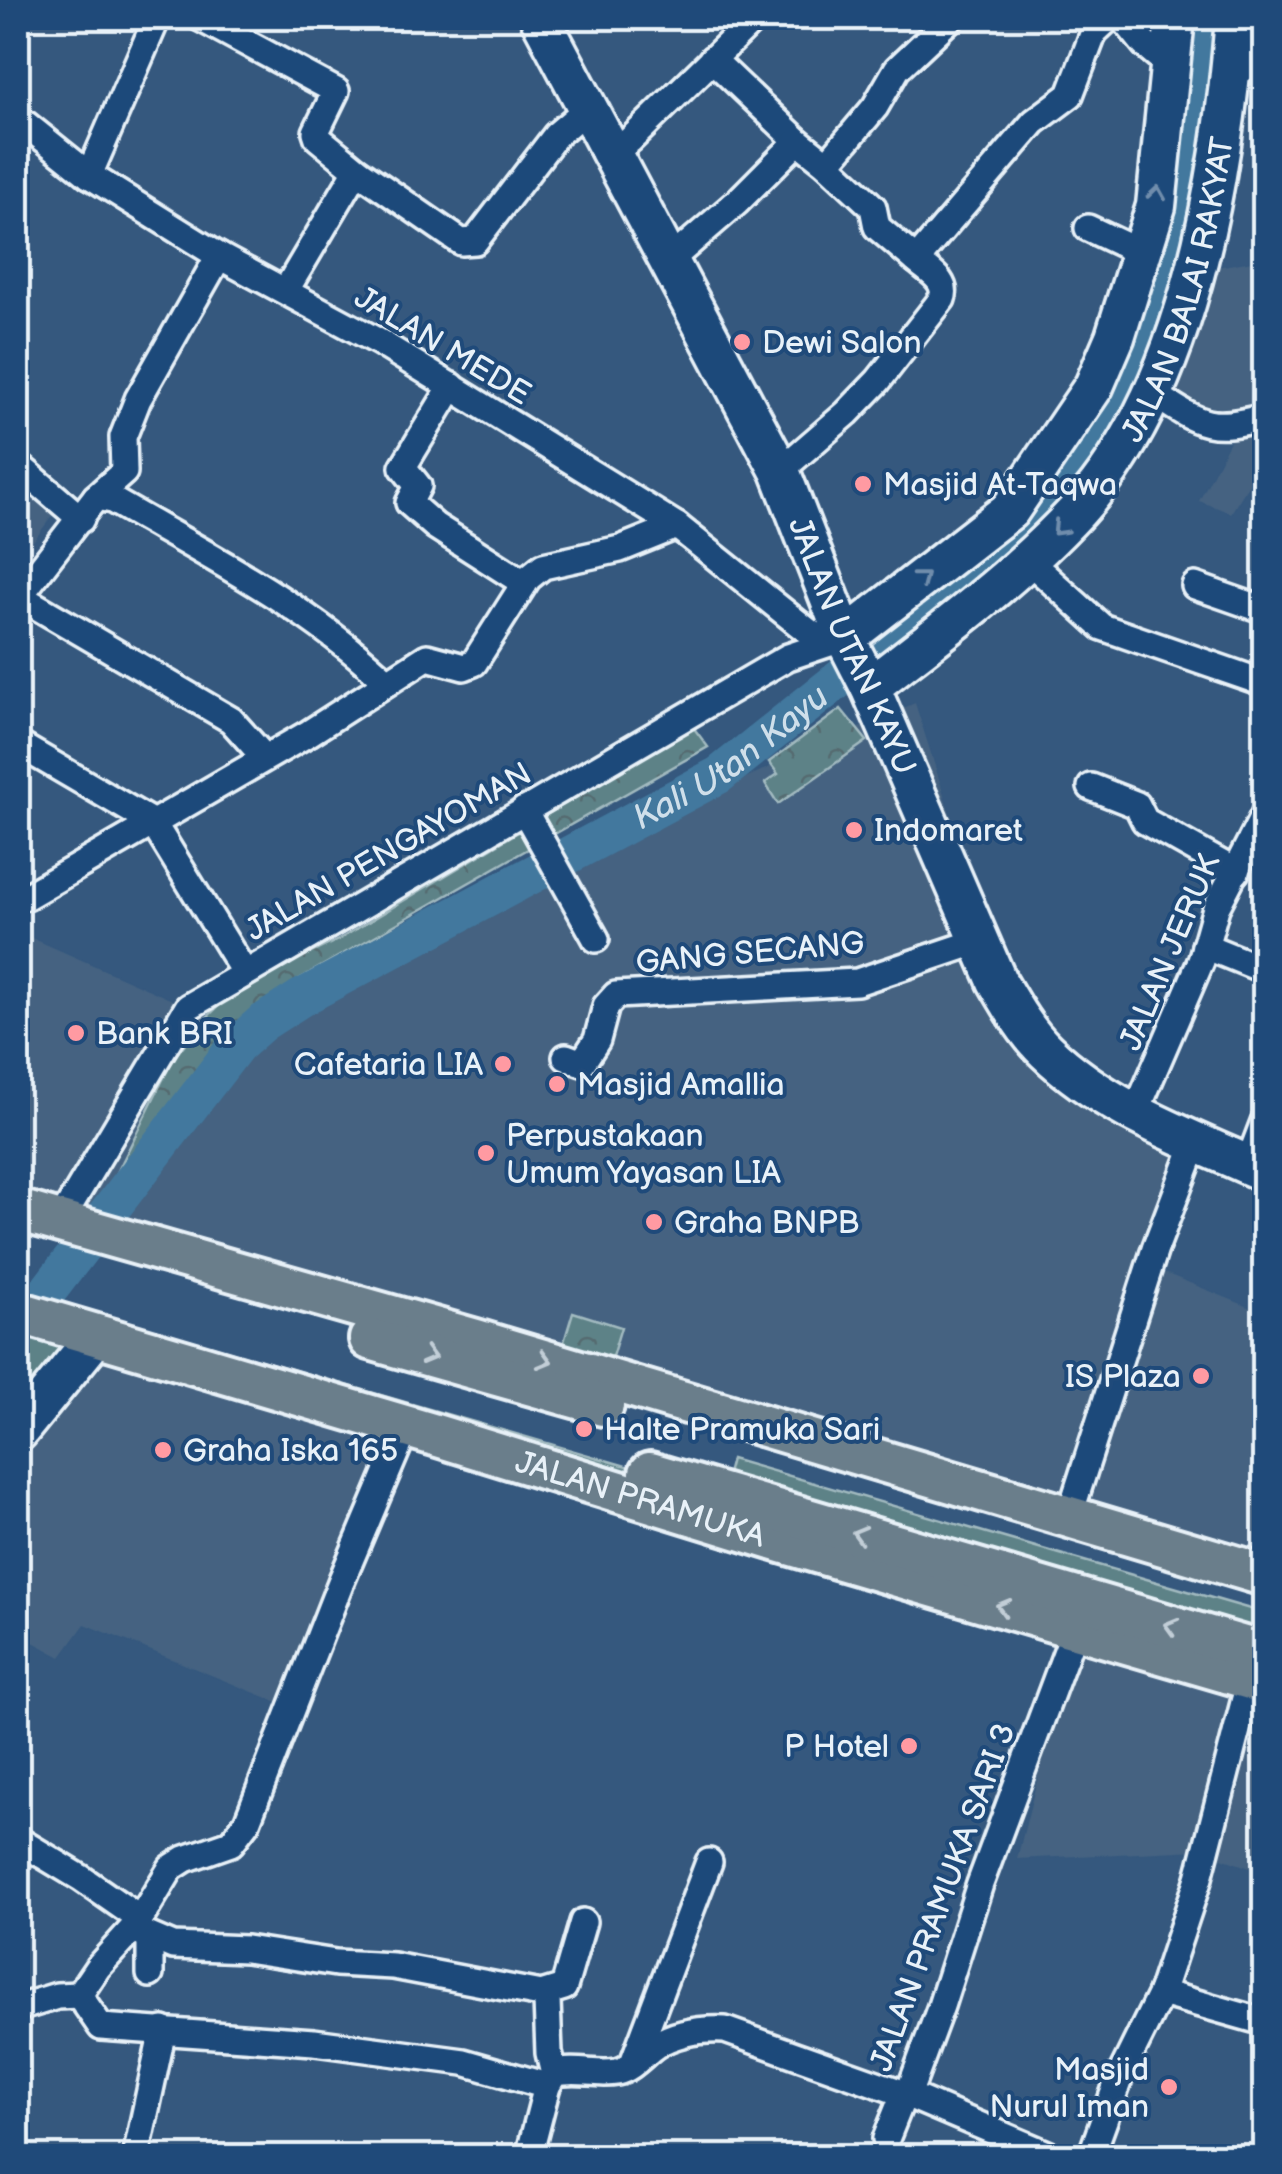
<svg xmlns="http://www.w3.org/2000/svg" width="1282" height="2174" viewBox="0 0 1282 2174" font-family="'Balsamiq Sans',sans-serif">
<defs>
<pattern id="park-crowns" width="20" height="18" patternUnits="userSpaceOnUse" patternTransform="scale(2.5)"><rect width="20" height="18" fill="#5d8287"/><path d="M2 6a3 3 0 1 1 6 0M12 15a3 3 0 1 1 6 0" fill="none" stroke="#546b6f"/></pattern>
</defs>
<rect width="100%" height="100%" fill="#35587e"/>
<filter id="ink" filterUnits="userSpaceOnUse"><feTurbulence type="fractalNoise" baseFrequency=".01" numOctaves="2"/><feDisplacementMap in="SourceGraphic" scale="20" xChannelSelector="R" yChannelSelector="G"/><feConvolveMatrix kernelMatrix="1 2 1 2 8 2 1 2 1" color-interpolation-filters="sRGB"/></filter>
<g filter="url(#ink)">
<g fill="#446281">
<polygon points="1264,259 1264,411 1212,423 1177,392 1205,269"/>
<polygon points="1264,423 1264,480 1253,478 1231,513 1199,501 1233,435"/>
<polygon points="18,480 55,512 18,562"/>
<polygon points="915,703 998,965 1094,1079 1199,1127 1160,1271 1264,1313 1264,1575 18,1210 18,932 238,1029 383,938"/>
<polygon points="97,1335 406,1428 285,1705 85,1624 61,1657 18,1634 18,1438"/>
<polygon points="1075,1629 1264,1682 1264,1873 1199,1850 1017,1859"/>
</g>
<g fill="#5d8287" stroke="#a2bac0" stroke-width="2.5">
<polygon points="70,1305 630,1467 623,1494 97,1336 18,1437 18,1314 66,1326"/>
<polygon points="731,1459 1264,1613 1264,1639 725,1482"/>
</g>
<g fill="url(#park-crowns)" stroke="#a2bac0" stroke-width="2.5">
<polygon points="841,709 867,741 778,804 765,783 778,774 769,762"/>
<polygon points="693,727 708,747 299,979 242,1019 186,1089 126,1179 112,1183 173,1059 202,1022 235,990 338,940"/>
<polygon points="573,1312 621,1327 611,1360 563,1345"/>
</g>
<g fill="none" stroke-linecap="round" stroke-linejoin="round">
<path stroke="#42789e" stroke-width="38" id="s1" d="M 18,1330 L 237,1045 L 262,1023 L 301,998 L 719,775 L 1035,523 L 1136,384 L 1172,285 L 1197,18"/>
<g stroke="#e8f1f8" stroke-width="32">
<g id="street">
<polyline points="200,18 336,91 316,132 318,138 357,170 461,242 475,241 556,135 588,108"/>
<polyline points="1123,18 1145,45 1171,67"/>
<polyline points="712,59 798,141"/>
<polyline points="1230,76 1264,57"/>
<polyline points="18,118 89,175 219,256 379,342 677,526 809,632 826,642"/>
<polyline points="613,152 630,140 755,18"/>
<polyline points="827,164 873,207 877,227 916,260"/>
<polyline points="89,175 157,18"/>
<polyline points="1088,228 1141,253"/>
<polyline points="670,260 737,202 798,141 827,164 875,107 897,69 951,18"/>
<polyline points="286,290 357,170"/>
<polyline points="452,386 403,467 418,486 409,503 435,526 524,583"/>
<path d="M 1154,394 C 1200,424 1209,432 1264,417"/>
<polyline points="18,465 81,519"/>
<path d="M 780,471 L 847,413 L 878,381 L 942,299 C 949,281 928,271 916,260 L 1034,122 L 1070,95 L 1094,32 L 1109,18"/>
<path d="M 96,497 L 112,500 C 205,554 301,602 381,676 L 385,683"/>
<polyline points="1029,561 1102,627 1264,683"/>
<polyline points="1195,586 1264,610"/>
<polyline points="19,596 231,720 264,757"/>
<polyline points="18,598 96,497 124,472 123,437 138,399 219,256"/>
<polyline points="18,744 153,823 244,972"/>
<polyline points="1091,787 1137,805 1145,821 1236,872"/>
<polyline points="524,810 596,939"/>
<polyline points="18,898 27,896 309,733 427,657 464,667 474,663 528,578 543,566 620,549 677,526"/>
<polyline points="1205,946 1264,970"/>
<polyline points="566,1057 582,1063 597,1040 606,1006 616,995 857,982 979,941"/>
<polyline points="1135,1114 1201,961 1216,908 1264,815"/>
<polyline points="1248,1164 1264,1122"/>
<polyline points="59,1223 188,1007 788,657 845,638"/>
<polyline points="1069,1517 1155,1249 1196,1141"/>
<polyline points="18,1840 81,1878 140,1919"/>
<polyline points="133,1929 173,1946 246,1949 336,1963 393,1966 541,1994 547,2000 549,2053 554,2074"/>
<polyline points="150,1974 150,1938"/>
<polyline points="1161,1993 1264,2022"/>
<polyline points="541,1994 564,1987 583,1922"/>
<polyline points="79,1995 98,1967 137,1924 171,1868 185,1859 231,1843 247,1822 341,1582 406,1428"/>
<polyline points="79,1995 101,2027 314,2042 464,2062 547,2086"/>
<polyline points="18,2008 57,1996 79,1995"/>
<polyline points="633,2063 709,1862"/>
<polyline points="908,2095 941,2006 980,1884 1075,1629"/>
<polyline points="886,2139 904,2094"/>
<polyline points="136,2156 163,2030"/>
<path d="M 529,2156 L 547,2086 L 554,2074 C 575,2067 596,2076 617,2072 C 632,2069 644,2053 656,2045 C 677,2032 701,2029 725,2030 L 908,2095 L 1052,2156"/>
<polyline points="1091,2156 1120,2076 1161,1993 1199,1878 1250,1679"/>
</g>
</g>
<g stroke="#e8f1f8" stroke-width="45">
<g id="secondary">
<path id="s2" d="M 540,18 L 780,471 L 845,638 L 870,687 L 997,981 C 1011,1005 1026,1032 1046,1051 C 1107,1110 1189,1138 1264,1172"/>
<polyline points="845,638 1010,510 1094,386 1115,337 1156,206 1175,18"/>
<path id="s3" d="M 870,687 C 942,631 1016,577 1078,510 C 1189,388 1223,177 1235,18"/>
<polyline points="18,1432 97,1335"/>
</g>
</g>
<g stroke="#e8f1f8" stroke-width="48">
<g id="primary">
<polyline points="18,1210 476,1340 1264,1575"/>
<path id="s4" d="M 18,1312 L 435,1435 L 785,1543 L 1264,1683"/>
<polyline points="370,1339 603,1405"/>
<polyline points="650,1473 1264,1653"/>
</g>
</g>
<use href="#street" stroke="#1f4a7a" stroke-width="25"/>
<use href="#secondary" stroke="#1f4a7a" stroke-width="38"/>
<use href="#primary" stroke="#6b7e8b" stroke-width="40"/>
</g>
<defs><path id="oneway-chevron" d="M-2-3.5L2.5 0L-2 3.5" fill="none" stroke-width="1.6" stroke-linecap="round" stroke-linejoin="round" transform="scale(2.5)"/></defs>
<g stroke="#6f8dac">
<use href="#oneway-chevron" transform="translate(1157 193) rotate(-82)"/>
<use href="#oneway-chevron" transform="translate(1059 529) rotate(134)"/>
<use href="#oneway-chevron" transform="translate(922 578) rotate(-38)"/>
</g>
<g stroke="#c2ced7">
<use href="#oneway-chevron" transform="translate(429 1356) rotate(16)"/>
<use href="#oneway-chevron" transform="translate(545 1360) rotate(16)"/>
<use href="#oneway-chevron" transform="translate(859 1534) rotate(-164)"/>
<use href="#oneway-chevron" transform="translate(1003 1607) rotate(-164)"/>
<use href="#oneway-chevron" transform="translate(1171 1626) rotate(-164)"/>
</g>
</g>
<g fill="#ff9aa2" stroke="#1f4a7a" stroke-width="4">
<circle cx="742" cy="342" r="10"/>
<circle cx="863" cy="484" r="10"/>
<circle cx="854" cy="830" r="10"/>
<circle cx="76" cy="1033" r="10"/>
<circle cx="503" cy="1064" r="10"/>
<circle cx="557" cy="1084" r="10"/>
<circle cx="486" cy="1153" r="10"/>
<circle cx="654" cy="1222" r="10"/>
<circle cx="1201" cy="1376" r="10"/>
<circle cx="584" cy="1429" r="10"/>
<circle cx="163" cy="1450" r="10"/>
<circle cx="909" cy="1746" r="10"/>
<circle cx="1169" cy="2087" r="10"/>
</g>
<g text-anchor="middle" stroke-width="8" stroke-linejoin="round" paint-order="stroke">
<g font-size="32" fill="#e8f1f8" stroke="#1f4a7a">
<text dy="11" stroke="none"><textPath href="#s3" startOffset="520">JALAN BALAI RAKYAT</textPath></text>
<text transform="translate(443 345) rotate(31)" y="11">JALAN MEDE</text>
<text dy="11" stroke="none"><textPath href="#s2" startOffset="702">JALAN UTAN KAYU</textPath></text>
<text transform="translate(388 851) rotate(-30)" y="11">JALAN PENGAYOMAN</text>
<text transform="translate(750 952) rotate(-5)" y="11">GANG SECANG</text>
<text transform="translate(1169 952) rotate(-67)" y="11">JALAN JERUK</text>
<text dy="11" stroke="none"><textPath href="#s4" startOffset="650">JALAN PRAMUKA</textPath></text>
<text transform="translate(942 1897) rotate(-70)" y="11">JALAN PRAMUKA SARI 3</text>
</g>
<g font-size="32" fill="#e8f1f8" stroke="#1f4a7a" text-anchor="start">
<text x="762" y="353">Dewi Salon</text>
<text x="883" y="495">Masjid At-Taqwa</text>
<text x="874" y="841">Indomaret</text>
<text x="96" y="1044">Bank BRI</text>
<text x="483" y="1075" text-anchor="end">Cafetaria LIA</text>
<text x="577" y="1095">Masjid Amallia</text>
<text x="506" y="1146">Perpustakaan<tspan x="506" dy="37">Umum Yayasan LIA</tspan></text>
<text x="674" y="1233">Graha BNPB</text>
<text x="1181" y="1387" text-anchor="end">IS Plaza</text>
<text x="604" y="1440">Halte Pramuka Sari</text>
<text x="183" y="1461">Graha Iska 165</text>
<text x="889" y="1757" text-anchor="end">P Hotel</text>
<text x="1149" y="2080" text-anchor="end">Masjid<tspan x="1149" dy="37">Nurul Iman</tspan></text>
</g>
<g font-size="35" font-style="italic" fill="#cfdfea" stroke="#1f4a7a">
<text dy="12" stroke="none"><textPath href="#s1" startOffset="932">Kali Utan Kayu</textPath></text>
</g>
</g>
<rect width="1282" height="2174" fill="none" stroke="#1f4a7a" stroke-width="60"/>
<rect x="30" y="30" width="1222" height="2114" fill="none" stroke="#e8f1f8" stroke-width="4" filter="url(#ink)"/>
</svg>
